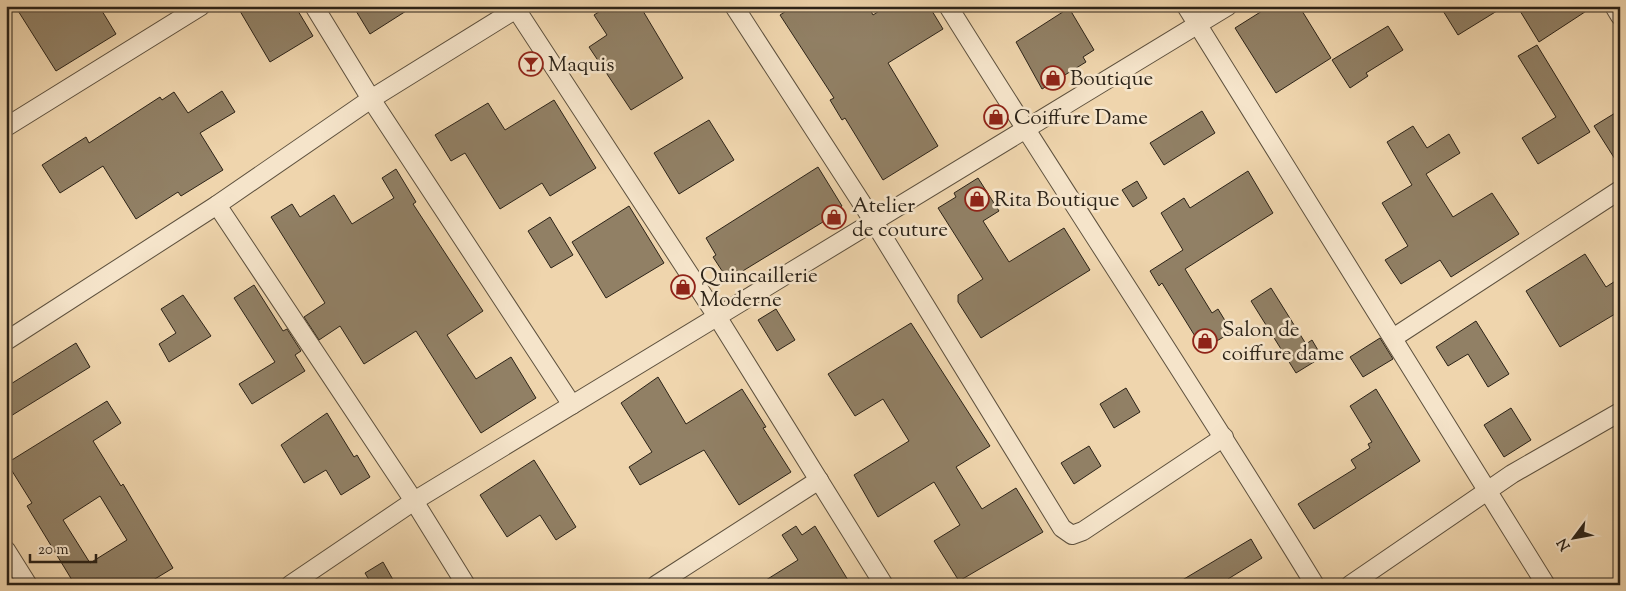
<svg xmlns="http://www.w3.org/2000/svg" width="1626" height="591" viewBox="0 0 1626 591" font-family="'Sorts Mill Goudy',serif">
<rect width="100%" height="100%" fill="#efd5ad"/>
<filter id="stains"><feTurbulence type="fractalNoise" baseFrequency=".004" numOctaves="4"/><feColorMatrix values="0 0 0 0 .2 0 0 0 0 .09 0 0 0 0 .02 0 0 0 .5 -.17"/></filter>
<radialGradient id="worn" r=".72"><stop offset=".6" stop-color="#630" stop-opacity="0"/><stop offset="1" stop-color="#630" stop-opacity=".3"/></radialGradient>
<g fill="#918065" stroke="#2c2318" fill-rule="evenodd">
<polygon points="15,6 99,6 116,34 56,71"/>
<polygon points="237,6 295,6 313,36 270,62"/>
<polygon points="353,6 414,6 370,34"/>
<polygon points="608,6 640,6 683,78 631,110 589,47 607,35 594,15"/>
<polygon points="794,6 868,6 873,15 887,6 929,6 943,29 888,63 938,146 883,180 845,118 842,120 830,100 834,98 780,15"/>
<polygon points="1270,6 1299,6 1331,58 1276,93 1235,28"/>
<polygon points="1440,6 1505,6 1458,35"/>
<polygon points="1517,6 1594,6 1539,42"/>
<polygon points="1069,8 1094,50 1083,57 1086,62 1042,89 1016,42"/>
<polygon points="1388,26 1403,50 1366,73 1368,76 1350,88 1332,60"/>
<polygon points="1537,45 1590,132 1538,164 1522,138 1556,117 1518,56"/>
<polygon points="222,91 235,112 200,133 223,170 181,196 178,192 136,219 103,166 60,193 42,165 86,137 89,143 160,97 162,100 174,92 188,113"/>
<polygon points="554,100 596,168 550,196 542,183 500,209 465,153 451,161 435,135 488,103 505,130"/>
<polygon points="1620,110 1620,167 1594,126"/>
<polygon points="1202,111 1215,133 1164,165 1150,143"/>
<polygon points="709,120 734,160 679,194 654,153"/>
<polygon points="1413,126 1427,148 1449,134 1460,153 1426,174 1453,217 1492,193 1519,234 1451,277 1440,260 1401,284 1385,260 1408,246 1382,203 1412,185 1387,142"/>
<polygon points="818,167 842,206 834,211 836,214 728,280 713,257 716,255 706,238"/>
<polygon points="396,169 416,202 413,204 483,311 447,335 476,379 511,357 536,398 481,433 416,331 364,364 340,326 319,340 304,317 325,303 271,217 292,204 300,217 334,195 352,224 394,198 382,178"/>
<polygon points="1248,171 1273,213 1185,269 1212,313 1218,309 1232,332 1203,349 1162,283 1159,286 1150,271 1183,250 1161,213 1184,198 1190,208"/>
<polygon points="978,178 999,211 983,221 1009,262 1064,228 1090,270 981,338 958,302 958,295 983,279 938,208 956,197 954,193"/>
<polygon points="1137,181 1147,198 1133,207 1122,190"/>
<polygon points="629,206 664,263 606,298 572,242"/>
<polygon points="550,217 573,255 551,268 528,231"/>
<polygon points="1585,254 1606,287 1620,278 1620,311 1560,347 1526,291"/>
<polygon points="254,285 283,331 287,329 301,351 295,355 305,371 252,404 239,384 275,362 234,298"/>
<polygon points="1271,288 1306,344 1312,340 1322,357 1296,373 1251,301"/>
<polygon points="183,295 211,336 169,362 159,344 176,333 161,309"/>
<polygon points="776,309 795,340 777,351 758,320"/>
<polygon points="1476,321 1509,374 1488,387 1468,354 1448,366 1436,347"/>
<polygon points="911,323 990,446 956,467 982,509 1016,488 1043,532 959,581 934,541 960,525 934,482 878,517 854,475 909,441 883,399 855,416 828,374"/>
<polygon points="1380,338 1393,359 1363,377 1350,357"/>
<polygon points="76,343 90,367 6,419 6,387"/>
<polygon points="658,377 686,424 742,389 766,427 763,428 791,472 739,505 704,450 640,485 629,467 652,452 621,403"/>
<polygon points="1126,388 1140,412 1114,428 1100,404"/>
<polygon points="1376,389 1420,461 1314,529 1298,504 1356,468 1351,460 1370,448 1368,444 1372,442 1350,406"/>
<path d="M 107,401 L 121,423 L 93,441 L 121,486 L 123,484 L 173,568 L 145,585 L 75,585 L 27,506 L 32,503 L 7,463 ZM 100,496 L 127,540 L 90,563 L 63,520 Z"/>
<polygon points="1511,408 1531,440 1504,457 1484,425"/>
<polygon points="327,413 354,457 357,455 370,477 341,495 326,470 304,483 281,445"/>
<polygon points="1089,446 1101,466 1074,484 1061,463"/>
<polygon points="534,460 576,527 556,540 540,515 507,537 480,495"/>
<polygon points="796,526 802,535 815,526 851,585 758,585 798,560 782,535"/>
<polygon points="1251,539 1262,558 1228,579 1232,585 1174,585"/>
<polygon points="383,562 396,585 372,585 365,573"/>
</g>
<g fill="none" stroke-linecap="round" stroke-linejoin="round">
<g stroke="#5d503d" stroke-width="20">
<g id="street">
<polyline points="314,6 371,99 572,405"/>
<polyline points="734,6 874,222 1062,528 1072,535 1083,531 1224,437"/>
<path d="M 948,6 C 1069,200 1196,390 1315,585"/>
<polyline points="1186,6 1546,585"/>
<polyline points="1614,6 1620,16"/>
<polyline points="516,9 718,318 884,585"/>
<polyline points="6,127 201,6"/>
<polyline points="217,205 414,501 466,585"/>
<polyline points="1393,338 1620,190"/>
<polyline points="6,341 217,205 371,99 521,6"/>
<polyline points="6,550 28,585"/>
<polyline points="290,585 414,501 1228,6"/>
<polyline points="656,585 819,480"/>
<polyline points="1350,585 1512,474 1620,412"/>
</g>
</g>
<use href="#street" stroke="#f5e4ca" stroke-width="18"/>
</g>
<defs>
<g id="bar-ring" transform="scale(1.25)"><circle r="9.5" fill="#f5e4ca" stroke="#8f2418" stroke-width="1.5"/><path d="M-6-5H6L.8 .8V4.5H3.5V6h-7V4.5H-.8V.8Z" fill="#8f2418"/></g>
<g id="shop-ring" transform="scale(1.25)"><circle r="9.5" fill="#f5e4ca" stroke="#8f2418" stroke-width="1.5"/><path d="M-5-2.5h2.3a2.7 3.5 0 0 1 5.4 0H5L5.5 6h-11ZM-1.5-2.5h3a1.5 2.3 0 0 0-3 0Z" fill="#8f2418"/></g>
</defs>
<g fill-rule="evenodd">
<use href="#bar-ring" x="531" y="64"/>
<use href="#shop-ring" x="1053" y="78"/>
<use href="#shop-ring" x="996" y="117"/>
<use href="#shop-ring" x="977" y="199"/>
<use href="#shop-ring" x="834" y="217"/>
<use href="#shop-ring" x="683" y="287"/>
<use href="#shop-ring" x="1205" y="341"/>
</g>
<g text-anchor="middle" stroke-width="5" stroke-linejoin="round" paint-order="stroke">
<g font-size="21" fill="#2c2318" stroke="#f5e4ca" text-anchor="start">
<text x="548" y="71">Maquis</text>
<text x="1070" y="85">Boutique</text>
<text x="1014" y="124">Coiffure Dame</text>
<text x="994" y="206">Rita Boutique</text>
<text x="852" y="212">Atelier<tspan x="852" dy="24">de couture</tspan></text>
<text x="700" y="282">Quincaillerie<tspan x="700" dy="24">Moderne</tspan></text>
<text x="1222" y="336">Salon de<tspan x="1222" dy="24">coiffure dame</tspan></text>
</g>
</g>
<rect width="1626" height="591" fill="none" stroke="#efd5ad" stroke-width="25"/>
<rect x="8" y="8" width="1611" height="576" fill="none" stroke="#2c2318" stroke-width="2.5"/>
<rect x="12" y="12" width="1601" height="566" fill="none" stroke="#2c2318"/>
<g transform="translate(1574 538) rotate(238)" stroke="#f5e4ca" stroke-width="4" paint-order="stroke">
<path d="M0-4L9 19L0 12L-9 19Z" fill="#2c2318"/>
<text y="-8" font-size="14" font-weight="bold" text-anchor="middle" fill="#2c2318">N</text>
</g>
<path d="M30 554v8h66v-8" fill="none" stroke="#2c2318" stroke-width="2.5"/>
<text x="38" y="554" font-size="15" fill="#2c2318" stroke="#f5e4ca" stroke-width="4" paint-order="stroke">20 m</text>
<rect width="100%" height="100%" filter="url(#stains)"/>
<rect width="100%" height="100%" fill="url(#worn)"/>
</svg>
